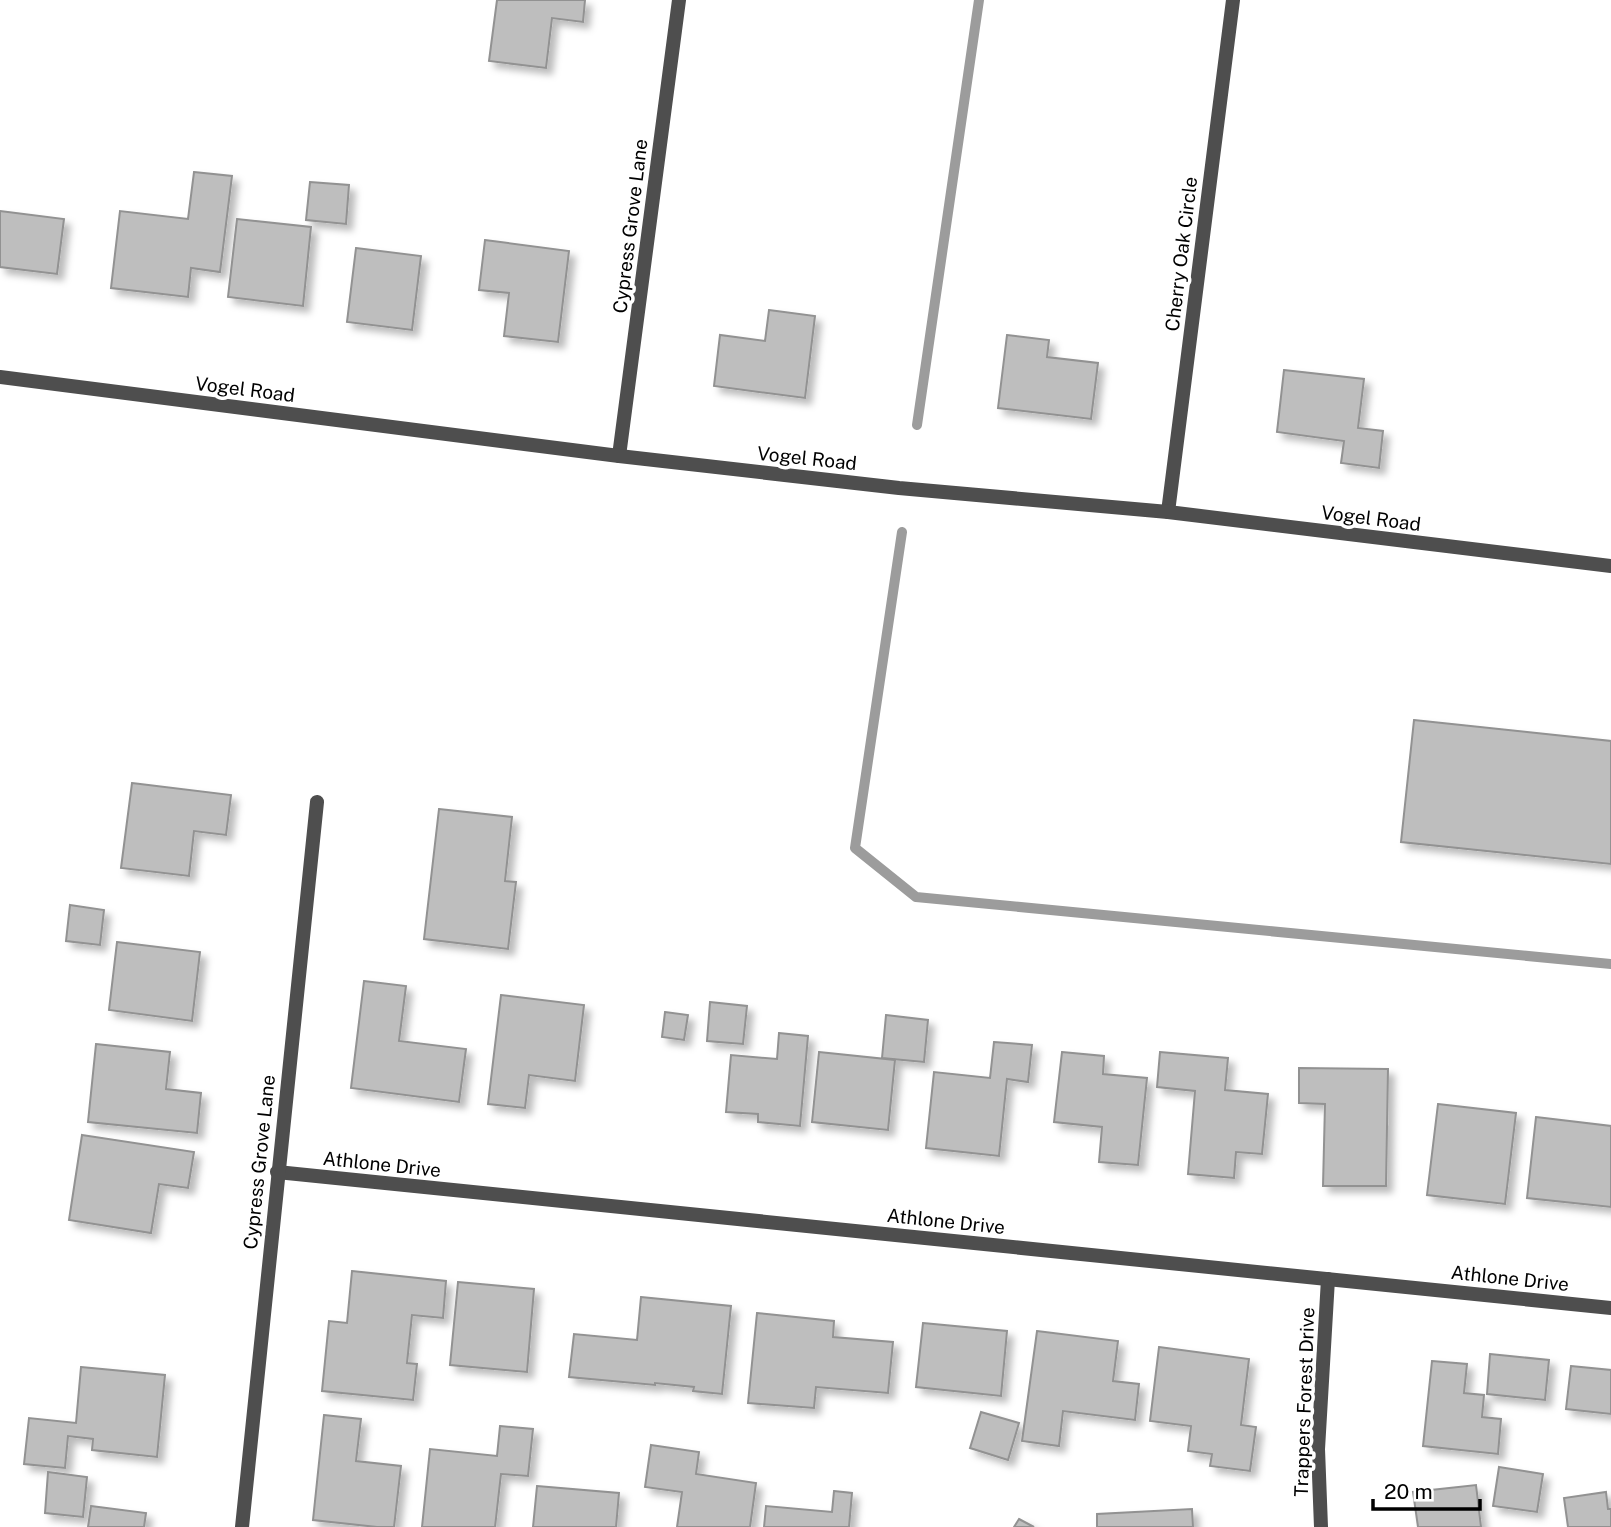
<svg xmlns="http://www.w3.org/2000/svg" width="1611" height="1527" viewBox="0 0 1611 1527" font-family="'Public Sans',sans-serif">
<defs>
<filter id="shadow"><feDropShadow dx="6" dy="6" stdDeviation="3.5" flood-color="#0004"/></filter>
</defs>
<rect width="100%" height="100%" fill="#fff"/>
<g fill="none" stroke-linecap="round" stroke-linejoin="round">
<g stroke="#9c9c9c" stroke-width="10">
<polyline points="917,425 979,0"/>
<polyline points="902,532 855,848 916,897 1611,964"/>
</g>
</g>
<g fill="#bebebe" stroke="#929292" stroke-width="2" filter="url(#shadow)">
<polygon points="497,0 585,0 583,22 552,18 546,68 489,61"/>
<polygon points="194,172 232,176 220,272 191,268 188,297 111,288 120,211 188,219"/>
<polygon points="310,182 349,185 346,224 306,220"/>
<polygon points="0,211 64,219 57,274 0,267"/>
<polygon points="237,219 311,227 303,306 228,297"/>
<polygon points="485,240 569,251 558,342 504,336 509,293 479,290"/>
<polygon points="356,248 421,256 412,330 347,322"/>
<polygon points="769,310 815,316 805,398 714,386 720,335 765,341"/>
<polygon points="1007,335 1049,340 1047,357 1098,363 1091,419 998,408"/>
<polygon points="1284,370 1364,379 1358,428 1383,431 1379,468 1341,463 1344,441 1277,432"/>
<polygon points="1414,720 1611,741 1611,864 1401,842"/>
<polygon points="132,783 231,795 226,835 194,831 189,876 121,868"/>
<polygon points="439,809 512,817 505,881 516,882 508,949 424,939"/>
<polygon points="70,905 104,910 100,945 66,941"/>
<polygon points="117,942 200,952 192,1021 109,1010"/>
<polygon points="364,981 406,986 399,1041 466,1049 459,1102 351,1088"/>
<polygon points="501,995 584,1005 575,1081 529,1075 525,1108 488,1104"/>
<polygon points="710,1002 747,1006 743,1044 707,1041"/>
<polygon points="665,1012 688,1015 684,1040 662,1037"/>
<polygon points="886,1015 928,1020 924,1062 882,1058"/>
<polygon points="779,1033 808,1036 800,1126 758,1122 758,1114 726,1112 731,1055 777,1059"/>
<polygon points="994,1042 1032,1045 1028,1082 1007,1079 999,1156 926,1148 934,1072 990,1078"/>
<polygon points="96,1044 170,1052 166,1089 201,1093 197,1133 88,1122"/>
<polygon points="819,1052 895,1060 888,1130 812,1122"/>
<polygon points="1062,1052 1104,1056 1103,1074 1147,1078 1138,1165 1099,1162 1102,1127 1054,1122"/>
<polygon points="1160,1052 1228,1058 1225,1090 1268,1094 1262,1154 1236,1152 1234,1178 1188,1174 1195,1091 1157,1087"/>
<polygon points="1299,1068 1388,1069 1386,1186 1323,1186 1325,1104 1299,1103"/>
<polygon points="1438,1104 1516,1113 1505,1204 1427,1195"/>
<polygon points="1536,1117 1611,1126 1611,1207 1527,1198"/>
<polygon points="82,1135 194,1152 188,1188 159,1184 151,1233 69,1220"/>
<polygon points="352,1271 446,1281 443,1318 412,1315 407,1363 417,1364 413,1400 322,1391 329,1321 347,1323"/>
<polygon points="458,1282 534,1289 527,1372 450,1365"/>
<polygon points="641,1297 731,1306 722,1394 693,1391 694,1387 655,1383 655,1385 569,1377 574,1334 637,1340"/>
<polygon points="757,1313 834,1321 833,1337 893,1342 888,1393 816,1387 814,1408 748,1403"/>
<polygon points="923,1323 1007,1331 1001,1396 916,1387"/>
<polygon points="1037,1331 1118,1341 1113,1381 1139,1384 1135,1420 1063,1411 1059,1446 1022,1441"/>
<polygon points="1159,1347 1249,1359 1241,1425 1256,1427 1250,1471 1210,1466 1212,1454 1188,1451 1191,1426 1150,1421"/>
<polygon points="1490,1354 1549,1360 1545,1400 1487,1394"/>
<polygon points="1432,1361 1467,1364 1464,1393 1484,1395 1482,1417 1501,1419 1498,1454 1423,1446"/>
<polygon points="1571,1366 1611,1370 1611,1414 1566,1409"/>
<polygon points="81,1367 165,1375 157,1457 92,1450 93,1439 68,1436 65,1468 24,1464 29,1418 76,1423"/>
<polygon points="981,1412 1019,1423 1008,1460 970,1448"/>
<polygon points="324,1415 361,1419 356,1461 401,1466 394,1527 377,1527 313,1520"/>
<polygon points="500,1426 533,1429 528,1476 501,1474 495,1527 422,1527 430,1449 497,1456"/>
<polygon points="651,1445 699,1452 696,1474 756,1483 750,1527 677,1527 682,1492 645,1487"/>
<polygon points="1499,1467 1543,1474 1537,1512 1493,1506"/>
<polygon points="48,1472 87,1477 83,1517 45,1513"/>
<polygon points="1476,1485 1481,1527 1418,1527 1413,1492"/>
<polygon points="537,1486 619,1493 616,1527 533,1527"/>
<polygon points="834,1491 852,1493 849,1527 764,1527 766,1506 832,1512"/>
<polygon points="1606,1492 1608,1509 1611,1509 1611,1527 1568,1527 1564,1498"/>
<polygon points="91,1506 146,1513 144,1527 88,1527"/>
<polygon points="1192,1509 1193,1527 1097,1527 1097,1514"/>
<polygon points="1019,1519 1034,1527 1014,1527"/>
</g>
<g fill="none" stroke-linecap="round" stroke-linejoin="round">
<g stroke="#4e4e4e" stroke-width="14">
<polyline points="619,456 679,0"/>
<polyline points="1168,512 1233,0"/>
<polyline points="277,1172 1611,1308"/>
<polyline points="242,1527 317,802"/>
<polyline points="1321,1527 1318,1449 1328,1279"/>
</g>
<polyline stroke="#4e4e4e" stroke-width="14" points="0,377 619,456 899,488 1168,512 1611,566"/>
</g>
<g text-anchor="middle" stroke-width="7" stroke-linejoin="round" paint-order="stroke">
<g font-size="19" fill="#000" stroke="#fff">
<text transform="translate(630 226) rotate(-83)" y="7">Cypress Grove Lane</text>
<text transform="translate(1181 254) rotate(-83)" y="7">Cherry Oak Circle</text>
<text transform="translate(245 389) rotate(7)" y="7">Vogel Road</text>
<text transform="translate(807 458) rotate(6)" y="7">Vogel Road</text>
<text transform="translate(1371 518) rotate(7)" y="7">Vogel Road</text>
<text transform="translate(259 1162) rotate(-84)" y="7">Cypress Grove Lane</text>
<text transform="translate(382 1164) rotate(6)" y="7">Athlone Drive</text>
<text transform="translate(946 1221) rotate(6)" y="7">Athlone Drive</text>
<text transform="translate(1510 1278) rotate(6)" y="7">Athlone Drive</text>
<text transform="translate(1304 1402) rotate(-88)" y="7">Trappers Forest Drive</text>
</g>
</g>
<path d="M1373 1499v10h107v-10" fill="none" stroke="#000000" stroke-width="3.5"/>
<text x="1384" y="1499" font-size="21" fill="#000000" stroke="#ffffff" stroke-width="5" paint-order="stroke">20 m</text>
</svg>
